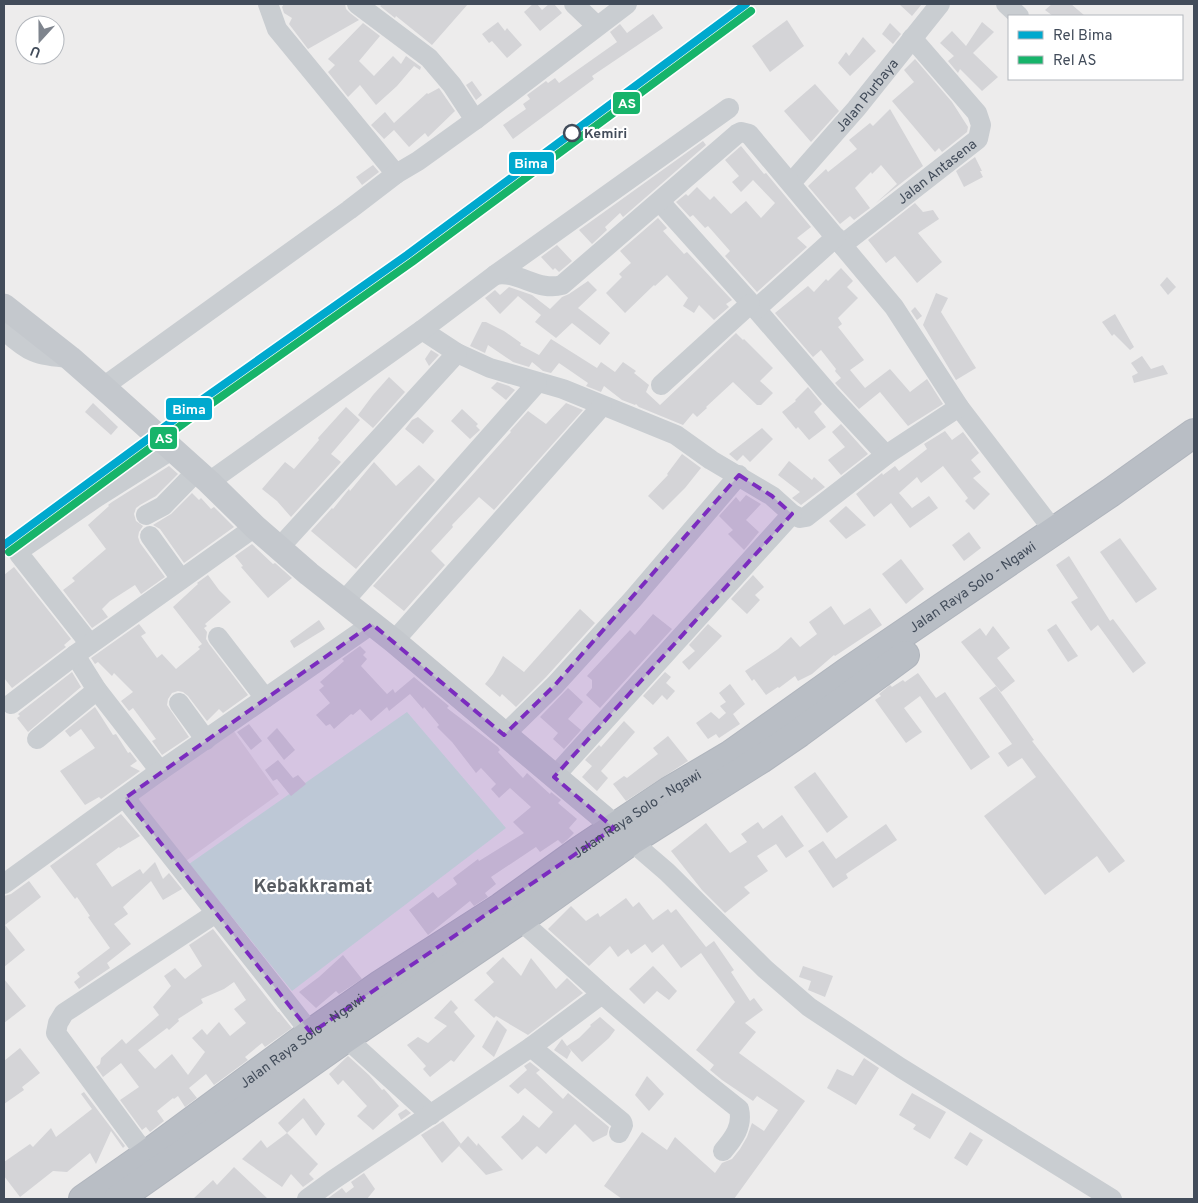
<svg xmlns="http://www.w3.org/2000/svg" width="1198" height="1203" viewBox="0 0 1198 1203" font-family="Overpass,sans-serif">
<rect width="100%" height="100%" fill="#edecec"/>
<polygon fill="#dfddde" points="231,727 279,794 186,861 136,796"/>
<polygon fill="#cdefdd" points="407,712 506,828 292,991 189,864"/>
<g fill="#d4d4d7" fill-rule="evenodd">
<polygon points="284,4 345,4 346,9 350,13 359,20 308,49 289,24 292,18 284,13 282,7"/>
<polygon points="382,4 468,4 432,45 396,16 395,18 380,6"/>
<polygon points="533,4 537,4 542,10 549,4 554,4 562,13 540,31 524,12"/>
<polygon points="899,4 922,4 912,16"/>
<polygon points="1052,4 1071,4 1085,16 1053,16 1045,10"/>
<polygon points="653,14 663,28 592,76 594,79 513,139 503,125 526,109 523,104 530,99 527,95 546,81 548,83 555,78 559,83 617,42 610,32 620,24 627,33"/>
<polygon points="787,20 804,46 770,72 752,46"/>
<polygon points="498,22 505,31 507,28 522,45 507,58 492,41 489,43 482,34"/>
<polygon points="982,22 994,32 973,53 998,77 982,91 960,69 958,73 948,61 954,56 940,43 952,31 966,46"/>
<polygon points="363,23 380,36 359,61 374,76 393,56 401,64 406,56 421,67 420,70 414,66 397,86 376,105 360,85 348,97 328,72 335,65 328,59"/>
<polygon points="890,23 901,34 893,44 882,34"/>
<polygon points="863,37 876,51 850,76 838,63 846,52 849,56"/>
<polygon points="915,59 952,102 968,127 967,132 942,152 939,148 935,152 892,101 914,82 904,70"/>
<polygon points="472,81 482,95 476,100 466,85"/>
<polygon points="815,84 839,111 811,142 784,111"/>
<polygon points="439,88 455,111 428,137 425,133 409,147 394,130 384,139 371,125 385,112 394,123 427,93 428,94"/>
<polygon points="890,109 923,166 876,203 897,184 881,165 872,174 871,172 855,188 870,208 854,220 850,216 840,224 808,186 826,169 828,172 857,149 849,140 870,123 873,126"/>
<polygon points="703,141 706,145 623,217 620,213 605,227 607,230 592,244 579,230"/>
<polygon points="741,146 764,174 766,173 811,227 797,238 807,247 757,292 725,256 730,251 708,226 705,228 693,215 690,217 676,202 686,194 688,196 697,187 710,200 714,196 731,214 746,201 761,218 775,203 753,180 741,192 732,182 739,176 725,160"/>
<polygon points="975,157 982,171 980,171 983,177 964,187 956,171"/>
<polygon points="373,165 379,172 362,185 356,177"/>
<polygon points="915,203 923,212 933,210 939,219 918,233 942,262 917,283 895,256 886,263 868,240"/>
<polygon points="658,218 667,228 663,231 684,254 687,252 732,300 726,304 729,307 714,320 699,305 694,313 683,306 688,298 667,275 655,286 654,285 625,313 606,293 622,277 619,274 631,263 620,251"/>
<polygon points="557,245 572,261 559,272 555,268 553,270 541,257"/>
<polygon points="841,268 853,281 847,287 858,298 838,318 842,324 838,327 864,360 850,370 865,388 890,369 910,392 927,379 943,404 908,426 880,392 859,409 835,383 841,378 835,371 836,369 821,350 813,357 775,313 808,286 814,292 826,279 828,281"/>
<polygon points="1167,277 1176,287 1168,295 1160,285"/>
<polygon points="588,281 597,290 578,308 610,333 600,345 572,323 556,338 535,322 541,315 518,296 500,314 485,298 495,290 500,295 509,287 532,295 550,309 562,297 569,294"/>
<polygon points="936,293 948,298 941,312 976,368 956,380 923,325"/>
<polygon points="915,307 922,316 917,320 911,311"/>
<polygon points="1115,314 1134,347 1130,350 1114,334 1112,336 1102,322"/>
<polygon points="482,322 486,322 504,331 521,343 520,345 539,355 551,339 597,368 601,362 615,372 623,362 636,371 634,373 649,385 646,392 660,405 736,333 743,340 744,339 773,368 760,381 773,393 761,405 757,405 733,382 706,407 707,408 697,417 693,413 683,425 639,407 636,404 635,405 622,400 604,386 601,392 586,386 588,383 559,363 551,373 543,371 532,362 529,367 513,362 488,345 485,353 470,346"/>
<polygon points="431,350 439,355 429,366 425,359"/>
<polygon points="1142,356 1151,369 1163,365 1168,374 1134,383 1132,376 1138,373 1131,363"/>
<polygon points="389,377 405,392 373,428 358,415 373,395"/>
<polygon points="497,382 509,386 515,390 506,400 491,388"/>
<polygon points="808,387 822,404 814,412 826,427 809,440 798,427 796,429 782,412 796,401 795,400"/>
<polygon points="93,403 118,427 111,435 85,412"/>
<polygon points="566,403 583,410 494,510 479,497 452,525 453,527 431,551 445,565 404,611 373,586 511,432 510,431 528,411 546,424"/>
<polygon points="346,407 360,420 331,454 341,462 291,517 277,501 262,489 285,462 294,469 319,440 318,438"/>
<polygon points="462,409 478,424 476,426 480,430 470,439 451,421"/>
<polygon points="418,417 434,431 423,444 405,429 412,420"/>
<polygon points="841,424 868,454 841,475 828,460 845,447 832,432"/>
<polygon points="762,428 773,439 750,462 743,455 737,461 729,454"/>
<polygon points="945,431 952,440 963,432 979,453 971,460 981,472 973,478 990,494 974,510 965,501 968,498 943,466 921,483 917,477 899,493 912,508 929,496 938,508 910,528 891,503 874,517 856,494 882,473 883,475 895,466 899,471 927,449 924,444"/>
<polygon points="682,454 701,468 685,488 663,510 648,496 668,475 667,474"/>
<polygon points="789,461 812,480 814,477 825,487 801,505 792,498 800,492 778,475"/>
<polygon points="374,462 396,486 419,465 435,480 356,569 311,531 332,508 333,509 349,489 350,491"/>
<polygon points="169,466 178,474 156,496 140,505 136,508 134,514 136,521 143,526 139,532 138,537 140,543 165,577 141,594 135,585 110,601 102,609 108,617 92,628 63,590 75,581 72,578 106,549 88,525 109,506 108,505 112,502"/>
<polygon points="192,493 199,500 201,498 211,509 214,507 234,527 184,563 160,529 153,525 171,514"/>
<polygon points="746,495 761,504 746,520 759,532 744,550 728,534 733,530 719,516 736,497 740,502"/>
<polygon points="846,506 866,525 846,539 829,521"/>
<polygon points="969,532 981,548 964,561 952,545"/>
<polygon points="1120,538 1157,589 1136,603 1100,552"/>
<polygon points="252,544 273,564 275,563 292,578 268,598 241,567 243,566 235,556"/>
<polygon points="1069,556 1110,621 1113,619 1146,663 1133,673 1098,625 1091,631 1071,602 1078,598 1056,565"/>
<polygon points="901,559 924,589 906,604 882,574"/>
<polygon points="14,567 71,639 64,645 66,647 12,688 4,678 4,575"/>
<polygon points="208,575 219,590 231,602 205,624 207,626 204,628 207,632 206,639 209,644 248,695 223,713 219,709 207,721 188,696 183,692 178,691 172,693 168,699 167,705 189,737 162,755 152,741 156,739 133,708 129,711 121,701 133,692 114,673 112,676 98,662 95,664 91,658 139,624 146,633 141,636 157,658 162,654 176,669 200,649 198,647 202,644 173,607 198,584 197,583"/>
<polygon points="753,575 764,587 755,595 760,600 747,614 731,599"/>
<polygon points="831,606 844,625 870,608 882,625 835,656 834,655 812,674 798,681 795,676 779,688 778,687 766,695 754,679 752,681 745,671 778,649 791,637 800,647 817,634 809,622"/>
<polygon points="580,609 595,623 546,677 516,707 502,694 500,697 485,684 493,674 503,656 524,672"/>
<polygon points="653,614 672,629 600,708 586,695 592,688 592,680 587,676 630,630 635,635"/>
<polygon points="319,620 325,629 294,648 290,641"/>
<polygon points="708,624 722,636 689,670 682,662 695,651 689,645"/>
<polygon points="1056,624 1078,656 1068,662 1047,630"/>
<polygon points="993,626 1010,648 997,658 1015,681 1001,692 961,642 980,628 986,636"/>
<polygon points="360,646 366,652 363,655 367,659 361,666 387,694 393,689 395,693 414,677 449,706 447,708 498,747 500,750 498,752 523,778 527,773 550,794 551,792 561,800 558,803 577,819 569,828 574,833 567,840 562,844 558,840 540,852 536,847 491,877 496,884 485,893 488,897 474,906 470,901 428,935 409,910 433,892 438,898 457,884 453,878 478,859 479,861 524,833 513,822 531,807 510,788 499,798 491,789 496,784 481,768 476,773 452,742 437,727 439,725 424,707 423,709 410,694 389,711 387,707 371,721 360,709 353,715 351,714 334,729 330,724 326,726 316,715 330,703 319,690 324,686 320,682 344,661 342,659"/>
<polygon points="72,672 81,687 28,732 17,718 20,716 18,714"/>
<polygon points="665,672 671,677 666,683 675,691 667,700 662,695 653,705 643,696"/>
<polygon points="918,673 936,698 945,692 990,757 971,770 920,696 904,708 922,732 906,743 875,700 881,696 879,694 890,685 892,687 903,680 905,682"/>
<polygon points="730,684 745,704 733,714 740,724 719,738 716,734 708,739 696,723 711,712 719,719 726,713 720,706 726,702 719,693"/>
<polygon points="996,686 1034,740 1032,741 1125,861 1109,873 1097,856 1045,895 984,816 1036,777 1022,758 1008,767 998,753 1012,744 979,698"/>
<polygon points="568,688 583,702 568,719 581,730 564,749 553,739 558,733 540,717"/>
<polygon points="95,707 113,735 116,734 128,753 130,752 137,761 130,766 140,771 101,799 99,797 85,805 60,771 95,748 81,729 70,737 65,731"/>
<polygon points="624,721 635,732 601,771 608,778 597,791 582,777 592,766 585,760 599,745 601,747"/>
<polygon points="249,724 262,741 251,750 237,732"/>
<polygon points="277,728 295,750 284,760 267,738"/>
<polygon points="668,736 688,761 626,801 613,784 624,776 627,778 658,754 653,748"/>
<polygon points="278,760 293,778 298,775 306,784 291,796 277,779 273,781 265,770"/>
<polygon points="815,772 848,817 827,833 794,787"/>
<polygon points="121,814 140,836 120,848 119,847 96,864 112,887 140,869 143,874 155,862 163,879 169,873 182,889 163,900 151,881 123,907 128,914 114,924 131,944 107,963 110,968 79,989 74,982 80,977 77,973 110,948 88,917 90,916 77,897 75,899 50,866"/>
<polygon points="782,815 804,846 786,858 776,844 757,856 768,871 744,887 750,893 725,913 702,890 671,851 706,823 730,853 747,842 741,834 758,822 763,829"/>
<polygon points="886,824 897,840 846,874 848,878 833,888 808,851 823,841 836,859"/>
<polygon points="29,881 41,897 5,925 25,950 4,967 4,896 11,894"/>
<polygon points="626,898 633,907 639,902 653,920 668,909 671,913 676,909 706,947 714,941 734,970 731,972 750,1001 754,998 763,1010 745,1023 756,1032 739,1053 805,1101 734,1199 622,1199 604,1186 642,1132 667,1150 675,1137 715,1173 722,1163 732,1159 740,1149 747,1137 752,1123 764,1131 778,1110 757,1096 753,1101 722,1080 710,1070 714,1065 696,1050 735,1002 701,953 681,968 663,944 652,953 645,944 631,954 628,949 618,957 610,946 589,966 548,929 571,906 586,921 598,913 600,917"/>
<path d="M 213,929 L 278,1012 L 279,1012 L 292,1028 L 265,1047 L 262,1043 L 245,1057 L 248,1060 L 214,1085 L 206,1074 L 189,1088 L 197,1098 L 185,1107 L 178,1096 L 174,1099 L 173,1098 L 157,1111 L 164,1121 L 150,1132 L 146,1127 L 142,1130 L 120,1100 L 139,1087 L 121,1063 L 103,1077 L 96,1067 L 100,1064 L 101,1058 L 122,1039 L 126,1044 L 159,1015 L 153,1007 L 171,986 L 164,976 L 175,968 L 185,979 L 202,966 L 189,945 ZM 234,982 L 246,1000 L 234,1009 L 246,1023 L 230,1036 L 219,1022 L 207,1035 L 202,1029 L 192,1038 L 205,1052 L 188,1075 L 172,1054 L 155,1069 L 138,1050 L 167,1028 L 169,1030 L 179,1021 L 178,1019 L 203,1003 L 201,999 L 224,989 Z"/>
<polygon points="343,955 362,979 339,994 336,991 316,1008 299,992 319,977"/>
<polygon points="503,957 521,976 531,958 556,989 567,978 583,993 528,1035 496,1016 494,1018 474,1000 494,982 486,973"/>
<polygon points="653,966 677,991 669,1000 657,991 644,1004 629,989"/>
<polygon points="803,966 833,976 825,997 808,990 811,981 799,977"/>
<polygon points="4,979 26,1006 4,1023"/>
<polygon points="451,1000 458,1008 454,1012 475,1036 454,1062 451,1060 430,1077 423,1069 426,1066 407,1045 418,1037 428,1043 447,1026 434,1018"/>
<polygon points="600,1017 615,1030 609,1038 582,1062 568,1047 571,1051 567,1059 554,1050 562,1039 567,1046 579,1038 591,1026 590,1025"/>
<polygon points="497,1020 507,1030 494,1057 482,1047"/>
<polygon points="20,1048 40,1073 22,1087 24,1090 4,1104 4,1061"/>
<polygon points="348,1056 369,1075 382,1090 384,1089 399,1106 373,1130 357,1116 367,1106 343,1080 338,1085 329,1074"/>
<polygon points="864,1058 879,1068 856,1105 827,1088 837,1069 853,1076"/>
<polygon points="530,1062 540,1070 536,1073 563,1099 568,1093 609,1127 607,1135 593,1142 575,1124 546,1154 537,1146 522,1160 501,1137 519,1121 523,1115 539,1128 553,1112 525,1088 518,1094 509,1086 527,1070 524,1066"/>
<polygon points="647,1076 664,1094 649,1111 635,1095"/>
<polygon points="84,1092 125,1146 123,1148 111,1131 96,1164 90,1153 67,1172 53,1171 20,1197 4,1176 4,1162 30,1144 33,1147 51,1128 56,1137 92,1109 81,1094"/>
<polygon points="912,1093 946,1112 930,1139 913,1129 916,1125 899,1115"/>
<polygon points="304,1098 325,1124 316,1136 303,1118 287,1133 278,1123"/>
<polygon points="406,1109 411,1113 401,1120 398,1114"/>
<polygon points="443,1121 461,1144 442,1163 421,1135"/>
<polygon points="970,1132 983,1140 967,1166 954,1158"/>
<polygon points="287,1133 318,1164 309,1174 314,1179 303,1187 291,1174 282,1187 242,1159 261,1140 267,1148"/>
<polygon points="468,1136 477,1146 478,1143 503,1170 486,1175 459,1146"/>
<polygon points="234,1167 268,1199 193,1199 213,1180 217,1185"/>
<polygon points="364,1173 375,1189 367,1199 327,1199 342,1188 346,1193 354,1187 351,1182"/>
</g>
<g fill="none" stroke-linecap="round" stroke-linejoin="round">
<g stroke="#b0b5bd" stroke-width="30">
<g id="highway">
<path id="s3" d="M 83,1199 L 146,1155 L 311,1033 L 381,984 L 501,907 L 579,851 L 669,791 L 730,755 L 847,672 L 1110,493 L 1194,433"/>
<polyline points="118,1199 346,1038 520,920 631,841 761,759 799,733 905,655"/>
</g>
</g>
<g stroke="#c9cdd1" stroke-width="20">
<polyline points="268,4 277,29 396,174"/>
<polyline points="357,4 429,58 452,85 475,120"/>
<polyline points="574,4 597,26"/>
<polyline points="1006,4 1019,16"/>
<path id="s1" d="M 791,183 L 856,109 L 940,4"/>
<polyline points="660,202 756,309 830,395 886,455"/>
<path id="s2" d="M 842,245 L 978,139 L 981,125 L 977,113 L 912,38"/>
<path d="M 495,275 C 518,270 538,292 562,285 L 737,134 L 741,132 L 749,134 L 894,307 L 959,407 L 1054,531"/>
<polyline points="756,309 836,237"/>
<path d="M 4,330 C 29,353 37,356 70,358"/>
<polyline points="422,330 457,353 490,368 563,389 676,435 711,460 772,496 792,514 800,518 806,517 886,455 959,407"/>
<polyline points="661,385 750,304"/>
<polyline points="103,387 349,210 396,174 418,161 475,120 627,4"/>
<polyline points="209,482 422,330 495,275 729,108"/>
<polyline points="146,515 163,506 197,471"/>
<polyline points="150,536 181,579"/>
<polyline points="279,548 457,353"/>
<polyline points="344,601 537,383"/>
<polyline points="218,637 265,698"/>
<polyline points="394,641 602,406"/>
<polyline points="90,644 19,554 20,550 97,497 173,449"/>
<polyline points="75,655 97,690 160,771"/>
<polyline points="179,703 206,740"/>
<polyline points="11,704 75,655 255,527"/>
<polyline points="504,735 555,685 633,599 739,475"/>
<polyline points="37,739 97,690"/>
<polyline points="554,777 792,514"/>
<polyline points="125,798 311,1033"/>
<polyline points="631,841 667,872 765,969 809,1007 901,1068 1112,1199"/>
<polyline points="4,884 160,771 372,624"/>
<path d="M 602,994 L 705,1082 L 739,1109 C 743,1126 734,1138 723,1151"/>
<polyline points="346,1038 431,1115"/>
<polyline points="531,1047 622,1122 623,1125 619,1133"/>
<polyline points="146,1155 56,1033 58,1023 64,1013 216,913"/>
<polyline points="307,1199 333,1180 531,1047 602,994 520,920"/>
</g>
<polyline stroke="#c4c8cd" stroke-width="25" points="4,306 70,358 103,387 209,482 255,527 309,574 394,641 629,839"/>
<use href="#highway" stroke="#b9bec5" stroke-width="28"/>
<g stroke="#fff" stroke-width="11">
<polyline id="rail-1" points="4,545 186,411 407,255 746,4"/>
</g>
<g stroke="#fff" stroke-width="11">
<polyline id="rail-2" points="9,552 191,418 412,262 751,11"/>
</g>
<use href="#rail-1" stroke="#00a9ce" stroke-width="8"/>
<use href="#rail-2" stroke="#17b46a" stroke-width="8"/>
</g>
<path fill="#7b2cbf" fill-opacity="0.2" stroke="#7b2cbf" stroke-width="4" stroke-dasharray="10 6" stroke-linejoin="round" d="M 739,475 L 772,496 L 792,514 L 554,777 L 614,828 L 311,1033 L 125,798 L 372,624 L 504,735 L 555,685 Z"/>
<circle fill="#fff" stroke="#424c5a" stroke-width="2.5" cx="572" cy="133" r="8"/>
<g text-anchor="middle" stroke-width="4.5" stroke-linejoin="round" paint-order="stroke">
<g font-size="14" fill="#424c5a" stroke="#fff">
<text dy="5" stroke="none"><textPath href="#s1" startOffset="116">Jalan Purbaya</textPath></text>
<text dy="5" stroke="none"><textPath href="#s2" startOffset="120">Jalan Antasena</textPath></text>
<text dy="5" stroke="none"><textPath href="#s3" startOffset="1080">Jalan Raya Solo - Ngawi</textPath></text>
<text dy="5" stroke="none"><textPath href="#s3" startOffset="675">Jalan Raya Solo - Ngawi</textPath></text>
<text dy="5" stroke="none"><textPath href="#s3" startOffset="270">Jalan Raya Solo - Ngawi</textPath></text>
</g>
<g font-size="14" font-weight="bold" fill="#424c5a" stroke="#fff" text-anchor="start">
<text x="584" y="138">Kemiri</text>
</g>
<g font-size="19" font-weight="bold" fill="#575b61" stroke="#fff">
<text x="313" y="892">Kebakkramat</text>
</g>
</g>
<g stroke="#fff" stroke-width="2">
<rect x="612" y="91" width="29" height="24" rx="5" fill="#17b46a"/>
<rect x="508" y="151" width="47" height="24" rx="5" fill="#00a9ce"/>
<rect x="165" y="397" width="48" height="24" rx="5" fill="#00a9ce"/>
<rect x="149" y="426" width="29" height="24" rx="5" fill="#17b46a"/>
</g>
<g font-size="14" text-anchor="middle" font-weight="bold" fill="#fff">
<text x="627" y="108">AS</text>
<text x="531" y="168">Bima</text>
<text x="189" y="414">Bima</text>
<text x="164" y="443">AS</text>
</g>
<rect width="1198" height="1203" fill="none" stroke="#424c5a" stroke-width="10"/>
<rect x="1008" y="15" width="175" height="65" fill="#ffffff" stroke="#b3b7bd"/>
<rect x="1018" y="31" width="25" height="8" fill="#00a9ce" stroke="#b3b7bd"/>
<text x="1053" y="40" font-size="15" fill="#424c5a">Rel Bima</text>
<rect x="1018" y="56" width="25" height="8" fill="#17b46a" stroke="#b3b7bd"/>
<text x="1053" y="65" font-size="15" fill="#424c5a">Rel AS</text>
<g transform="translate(40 40) rotate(201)"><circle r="24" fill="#ffffff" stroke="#b3b7bd"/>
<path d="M0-4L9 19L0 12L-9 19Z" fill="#7e848d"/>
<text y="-8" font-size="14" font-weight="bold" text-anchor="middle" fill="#424c5a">U</text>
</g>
</svg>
